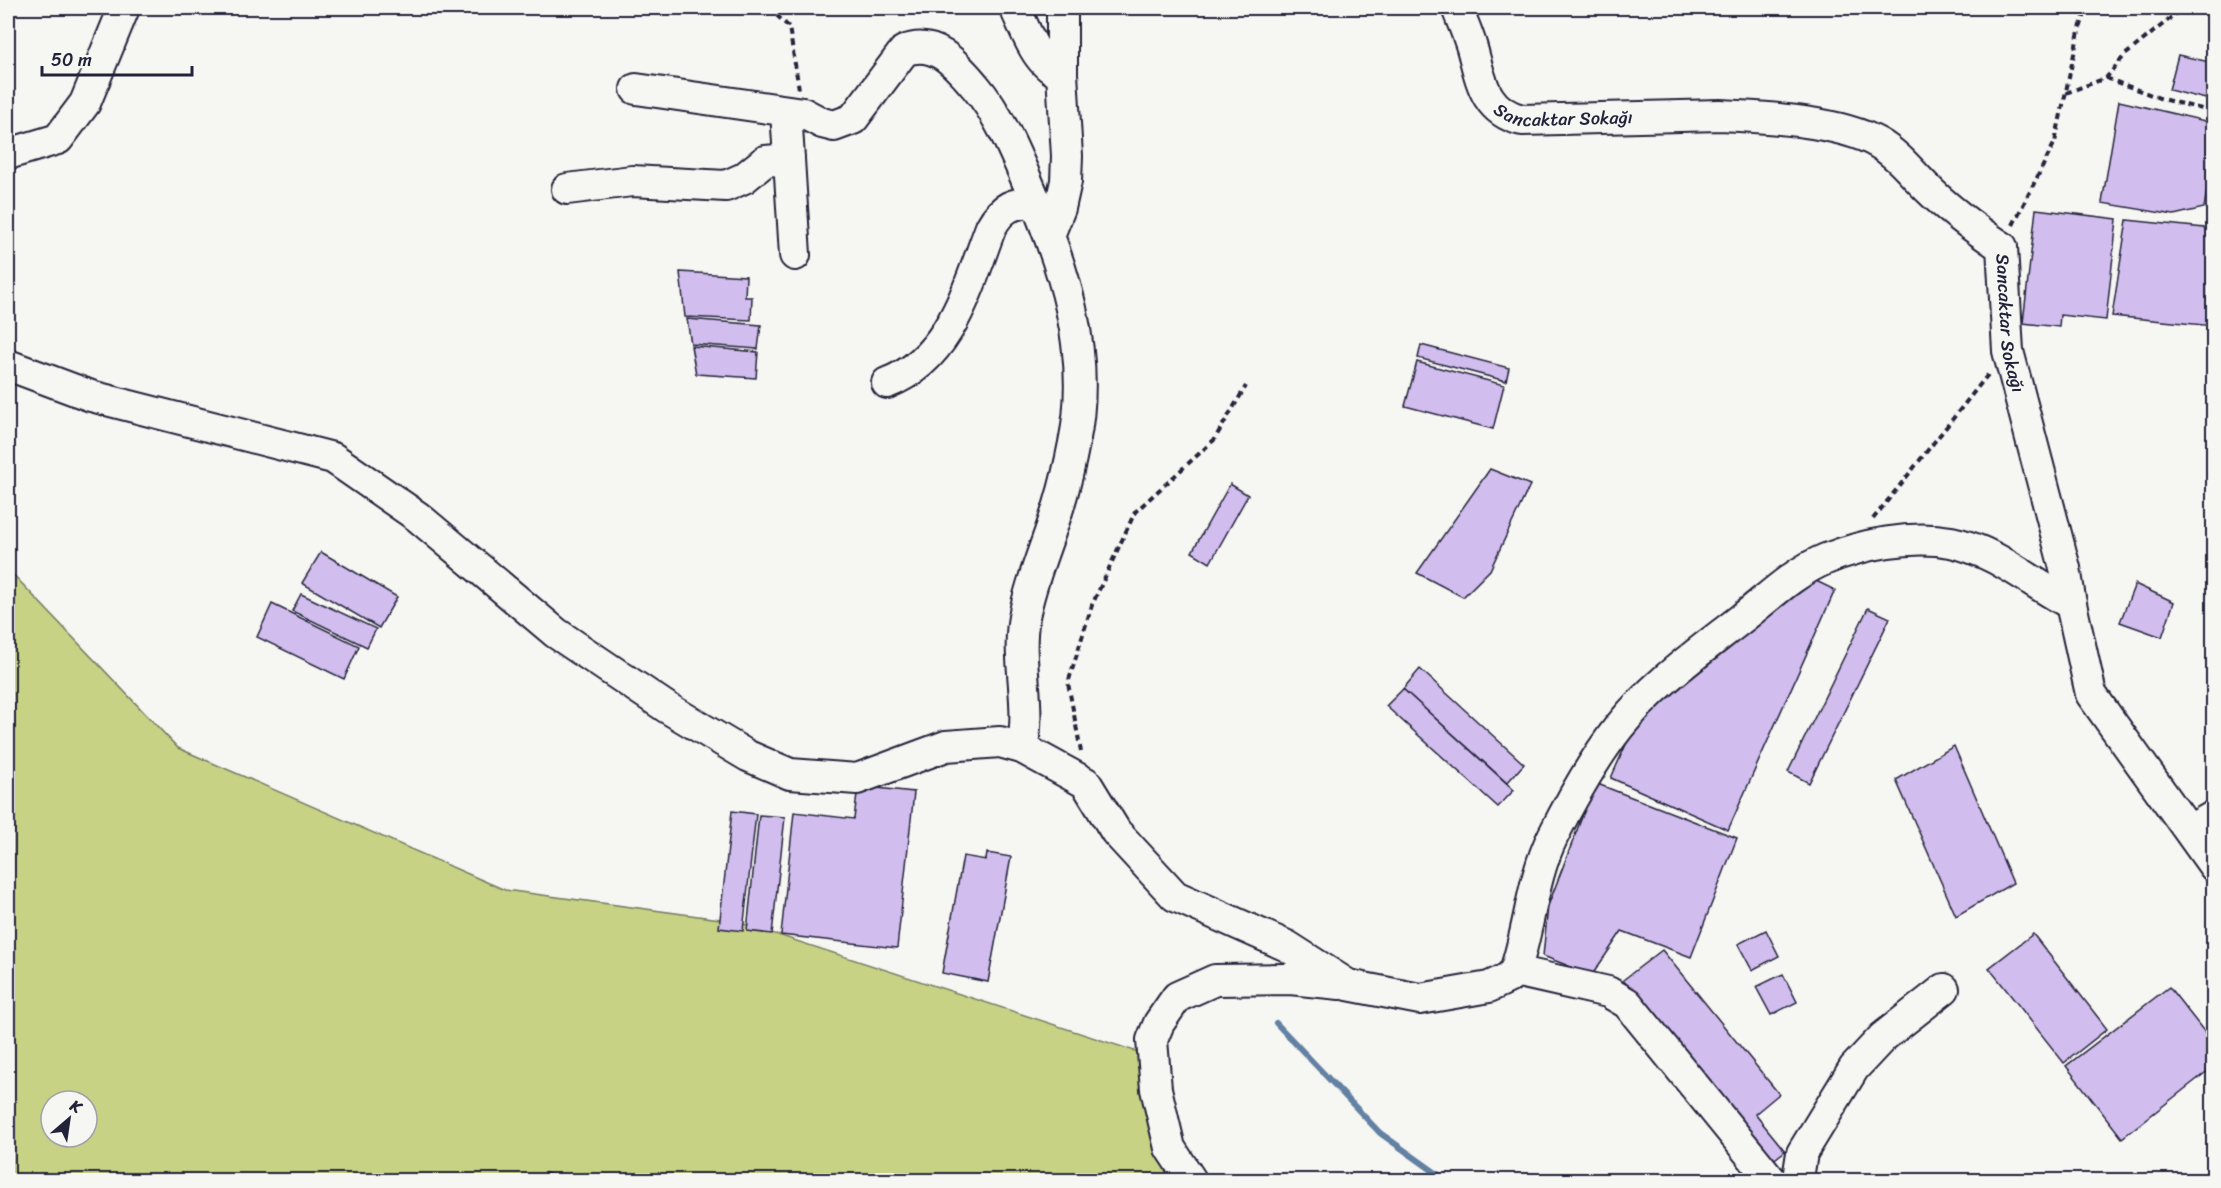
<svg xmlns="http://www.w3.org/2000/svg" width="2221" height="1188" viewBox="0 0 2221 1188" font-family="Sriracha,sans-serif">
<rect width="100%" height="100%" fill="#f6f6f2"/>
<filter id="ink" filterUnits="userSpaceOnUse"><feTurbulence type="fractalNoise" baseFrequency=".0167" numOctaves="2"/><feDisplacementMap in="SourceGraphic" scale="12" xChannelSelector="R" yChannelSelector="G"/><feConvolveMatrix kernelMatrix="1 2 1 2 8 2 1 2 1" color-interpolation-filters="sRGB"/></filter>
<g filter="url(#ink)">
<path fill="#c7d285" stroke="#747a60" stroke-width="1.5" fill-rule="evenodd" d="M 8,569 L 178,748 L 505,890 L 735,921 L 1138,1052 L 1189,1180 L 8,1180 ZM 51,1101 L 87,1101 L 87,1137 L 51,1137 Z"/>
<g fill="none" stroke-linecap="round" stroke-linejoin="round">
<polyline stroke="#6281a3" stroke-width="6" points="1276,1023 1380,1133 1446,1180"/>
</g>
<g fill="#d1bdee" stroke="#22223b" stroke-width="1.5">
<polygon points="2178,55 2214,63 2214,101 2169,90"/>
<polygon points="2119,101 2214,123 2214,149 2204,208 2174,215 2102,203"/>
<polygon points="2036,209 2117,219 2106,320 2060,315 2059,327 2023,323"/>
<polygon points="2127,220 2214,229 2214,326 2112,316"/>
<polygon points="680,272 746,276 745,297 752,297 751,320 685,317"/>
<polygon points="687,319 761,325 758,349 691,344"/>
<polygon points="1421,345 1509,368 1506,381 1418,358"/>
<polygon points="691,346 758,352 756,378 696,374"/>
<polygon points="1417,362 1504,385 1493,429 1405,406"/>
<polygon points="1490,469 1530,485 1490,570 1463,597 1417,573"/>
<polygon points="1230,484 1248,495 1210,563 1192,552"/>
<polygon points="321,552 397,597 379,628 302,583"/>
<polygon points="1814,580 1835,590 1728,830 1611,778 1636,722"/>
<polygon points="2135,584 2174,602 2162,637 2120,622"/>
<polygon points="301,594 376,629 367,647 292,611"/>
<polygon points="272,604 359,646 344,679 257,637"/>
<polygon points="1868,608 1890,618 1809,783 1788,772"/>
<polygon points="1420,669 1524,764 1507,783 1403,689"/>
<polygon points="1403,689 1514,790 1498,807 1386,706"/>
<polygon points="1954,746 2013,883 1956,916 1896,780"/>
<polygon points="1595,783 1737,838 1691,957 1622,931 1592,975 1543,956 1548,906"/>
<polygon points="858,786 914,792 897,948 781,935 794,812 854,819"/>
<polygon points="732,811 756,814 743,931 719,928"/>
<polygon points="759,815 785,817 772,934 747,931"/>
<polygon points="987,853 1011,857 988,982 942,973 963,856 986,860"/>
<polygon points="1766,930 1779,956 1752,970 1738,944"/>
<polygon points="2033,934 2107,1029 2064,1063 1989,968"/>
<polygon points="1662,950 1779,1094 1755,1114 1785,1151 1771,1162 1623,980"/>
<polygon points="1783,974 1797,1002 1771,1015 1756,987"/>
<polygon points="2169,987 2214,1044 2214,1066 2122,1138 2066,1066"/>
<polygon points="545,1173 570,1180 542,1180"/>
</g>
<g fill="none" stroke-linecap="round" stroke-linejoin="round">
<g stroke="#22223b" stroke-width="34">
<g id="minor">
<path d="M 1015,8 C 1026,30 1036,65 1062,74"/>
<path id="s1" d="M 1457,8 C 1462,21 1468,34 1472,48 C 1481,80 1484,111 1522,120 L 1720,115 C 1764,117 1840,121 1878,143 C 1897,154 1911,172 1926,187 C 1949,210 1975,229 2002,247 L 2008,351 L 2065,568 L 2071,604 L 2091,694 L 2214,866"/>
<path d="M 636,89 L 803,113 L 822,123 L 834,126 L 853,119 L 904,51 C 935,38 957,65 975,86 C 998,113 1013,148 1027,181 C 1063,264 1093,352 1074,443 C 1070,464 1065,485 1059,505 C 1048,542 1031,579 1024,617 C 1016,661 1032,705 1022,748"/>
<polyline points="786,111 795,255"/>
<polyline points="8,154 58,139 85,103 124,8"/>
<polyline points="567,189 632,181 726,186 744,178 765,161 789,159"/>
<polyline points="1050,233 1060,208 1066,181 1067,156 1062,74 1062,8"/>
<path d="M 8,365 L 91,396 L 333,458 L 418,517 L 556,633 L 666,707 L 748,756 L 790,774 L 857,779 L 946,746 L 1000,742 L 1022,748 L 1086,783 L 1116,832 L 1175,896 L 1287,946 L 1348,985 L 1420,999 L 1489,987 L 1508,978 L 1515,971 C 1530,927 1532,878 1553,836 C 1572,798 1593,760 1619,727 C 1652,685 1699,652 1741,619 C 1768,598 1794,572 1826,559 C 1863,544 1911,535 1951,542 C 1996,551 2031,583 2071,604"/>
<path d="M 887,383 C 951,359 969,284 991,227 C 1003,205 1013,204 1036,201"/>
<polyline points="2190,830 2214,816"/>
<polyline points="1515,971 1608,992 1627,1003 1771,1180"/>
<polyline points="1191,1180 1170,1148 1156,1089 1152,1040 1159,1023 1177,997 1215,980 1290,979 1340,984"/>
<polyline points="1800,1180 1799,1172 1802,1153 1854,1068 1883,1037 1944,989"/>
</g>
</g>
<g stroke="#22223b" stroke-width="4" stroke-dasharray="6 4.5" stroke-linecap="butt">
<polyline points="769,8 789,27 799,89"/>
<polyline points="2106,78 2162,99 2214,112"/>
<polyline points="2066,93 2106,78 2125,55 2183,8"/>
<polyline points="2013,225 2055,142 2079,31 2087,8"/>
<polyline points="1873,519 1990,372"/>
<polyline points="1081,752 1068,683 1092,605 1135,512 1214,440 1246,386"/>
</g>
<use href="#minor" stroke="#f6f6f2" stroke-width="30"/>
</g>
</g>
<g text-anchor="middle" stroke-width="4.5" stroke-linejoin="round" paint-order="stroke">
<g font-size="18" fill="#22223b" stroke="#f6f6f2">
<text dy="6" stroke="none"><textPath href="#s1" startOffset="177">Sancaktar Sokağı</textPath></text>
<text dy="6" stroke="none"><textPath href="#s1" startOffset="735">Sancaktar Sokağı</textPath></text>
</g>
</g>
<rect width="2221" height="1188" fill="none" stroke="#f6f6f2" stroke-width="30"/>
<rect x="15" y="15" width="2191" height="1158" fill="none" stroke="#22223b" stroke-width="2" filter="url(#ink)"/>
<g transform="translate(69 1119) rotate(29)"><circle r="28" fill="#f6f6f2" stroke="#a1a1a9" stroke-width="1.5"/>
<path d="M0-4.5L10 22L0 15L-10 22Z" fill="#22223b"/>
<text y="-9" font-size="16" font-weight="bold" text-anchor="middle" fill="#22223b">K</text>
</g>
<path d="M42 66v9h150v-9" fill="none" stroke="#22223b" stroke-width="3"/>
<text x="51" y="66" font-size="18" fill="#22223b" stroke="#f6f6f2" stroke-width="4.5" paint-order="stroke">50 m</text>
</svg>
